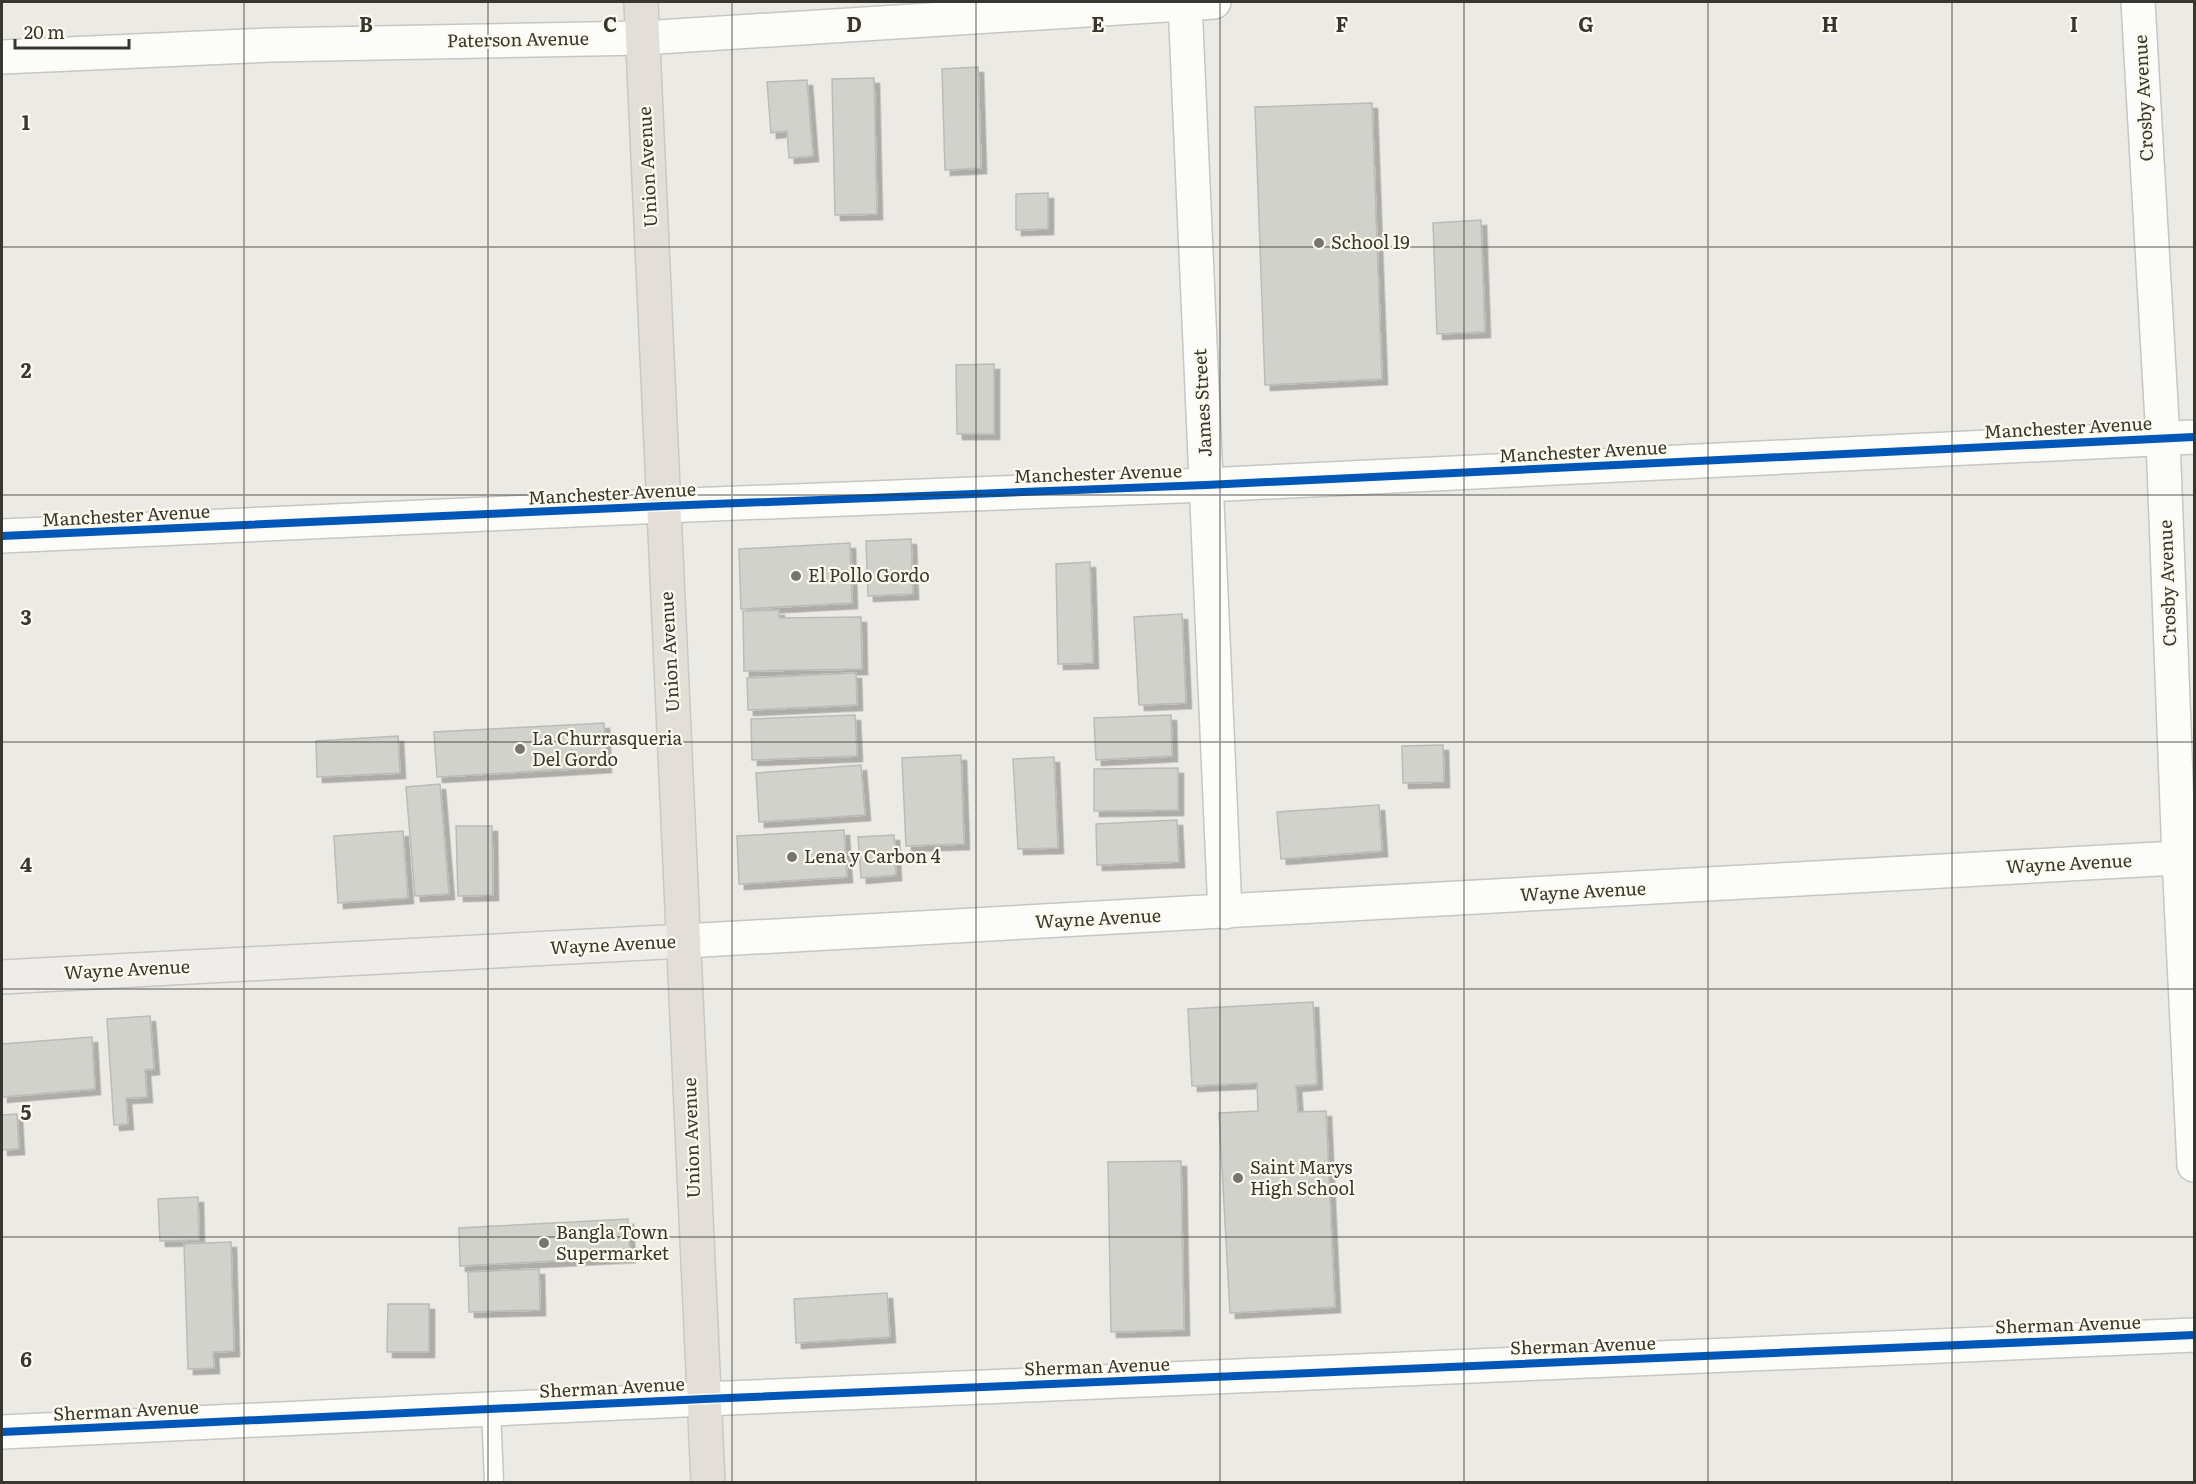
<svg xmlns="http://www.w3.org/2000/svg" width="2196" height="1484" viewBox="0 0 2196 1484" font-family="Literata,serif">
<defs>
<filter id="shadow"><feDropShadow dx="5.5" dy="5.5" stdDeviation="0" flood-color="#0004"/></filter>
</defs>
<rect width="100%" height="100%" fill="#eceae4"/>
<g fill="#d2d2cd" stroke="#bcbbb6" stroke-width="1.5" filter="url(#shadow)">
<polygon points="978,67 981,168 945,170 942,69"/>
<polygon points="874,78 877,214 835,215 832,79"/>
<polygon points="807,80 813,156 789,158 787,131 771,133 767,82"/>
<polygon points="1372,103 1382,379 1265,385 1255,107"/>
<polygon points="1048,193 1048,229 1016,230 1016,194"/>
<polygon points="1481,220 1485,332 1437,334 1433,223"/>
<polygon points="994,364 994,434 957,434 956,365"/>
<polygon points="911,539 913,594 868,596 866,541"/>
<polygon points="850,543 852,603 741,609 739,549"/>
<polygon points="1090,562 1093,663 1058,664 1056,564"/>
<polygon points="779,610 779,618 861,617 862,669 744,671 743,611"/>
<polygon points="1182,614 1186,703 1139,705 1134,617"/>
<polygon points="856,673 857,705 748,710 747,678"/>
<polygon points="855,715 857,756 752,760 751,719"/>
<polygon points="1171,715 1172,756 1096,760 1094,718"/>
<polygon points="604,723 606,767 437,777 434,732"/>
<polygon points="398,736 400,773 317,777 316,741"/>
<polygon points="1443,745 1444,782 1403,783 1402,746"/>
<polygon points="961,755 964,844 906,846 902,758"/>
<polygon points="1054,757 1058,848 1018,849 1013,759"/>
<polygon points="861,765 865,815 759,822 756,773"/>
<polygon points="1178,768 1178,810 1094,811 1094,769"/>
<polygon points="440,784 449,894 415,896 406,787"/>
<polygon points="1379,805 1382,851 1281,859 1277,812"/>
<polygon points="1177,820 1179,862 1097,865 1096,824"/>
<polygon points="456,826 492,826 493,895 458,896"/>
<polygon points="844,830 847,877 739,884 737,836"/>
<polygon points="403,831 408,898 338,903 334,836"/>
<polygon points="894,835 896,875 861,878 858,837"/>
<polygon points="1313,1002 1317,1084 1296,1086 1298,1112 1326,1111 1335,1307 1230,1313 1219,1113 1258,1111 1257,1083 1192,1086 1188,1009"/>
<polygon points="150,1016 154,1069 145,1070 147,1097 126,1098 128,1124 114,1125 107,1019"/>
<polygon points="92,1037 95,1089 2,1097 2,1044"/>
<polygon points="17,1114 19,1149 2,1150 2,1115"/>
<polygon points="1181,1161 1184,1330 1111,1332 1108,1162"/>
<polygon points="198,1197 199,1240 160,1241 158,1199"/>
<polygon points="628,1219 630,1257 460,1266 459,1228"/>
<polygon points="231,1242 234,1351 213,1352 214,1368 188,1369 184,1244"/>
<polygon points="539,1269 540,1310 469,1312 468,1272"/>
<polygon points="887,1293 890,1337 796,1343 794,1299"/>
<polygon points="388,1304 429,1304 429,1352 387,1352"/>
</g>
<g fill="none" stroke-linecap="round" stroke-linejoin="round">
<g stroke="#c7c6c1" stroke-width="21">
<polyline id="service" points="491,1409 494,1482"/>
</g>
<g stroke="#c7c6c1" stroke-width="36">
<g id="minor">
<polyline points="1185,2 1225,912"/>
<polyline points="2138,2 2163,439 2179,858 2194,1165"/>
<polyline points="2,57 270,45 642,38 1214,2"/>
<polyline points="2,536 663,506 1206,485 2194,437"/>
<polyline points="684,941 2194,857"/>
<polyline points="2,1432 704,1399 2194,1335"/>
</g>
</g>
<g stroke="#c7c6c1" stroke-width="36">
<polyline id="secondary" points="2,977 684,941"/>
</g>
<g stroke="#c8c8c4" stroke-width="36">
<polyline id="primary" points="641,2 708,1482"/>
</g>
<use href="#service" stroke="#fcfcfb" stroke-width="18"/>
<use href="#minor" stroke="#fcfcfb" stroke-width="33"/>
<use href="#secondary" stroke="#efedea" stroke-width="33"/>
<use href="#primary" stroke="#e3dfd8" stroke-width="33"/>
<g stroke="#fcfaed" stroke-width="11">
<g id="cycleway">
<polyline points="2,536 663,506 1206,485 2194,437"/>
<polyline points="2,1432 704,1399 2194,1335"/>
</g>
</g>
<use href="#cycleway" stroke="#0057b8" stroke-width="8"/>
</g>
<path fill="none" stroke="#373631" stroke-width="1.5" stroke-opacity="0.55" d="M 244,2 L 244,1482M 488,2 L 488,1482M 732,2 L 732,1482M 976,2 L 976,1482M 1220,2 L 1220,1482M 1464,2 L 1464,1482M 1708,2 L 1708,1482M 1952,2 L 1952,1482M 2,247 L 2194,247M 2,495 L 2194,495M 2,742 L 2194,742M 2,989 L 2194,989M 2,1237 L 2194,1237"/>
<g fill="#767570" stroke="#fcfaed" stroke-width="2">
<circle cx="1319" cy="243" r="6"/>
<circle cx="796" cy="576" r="6"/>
<circle cx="520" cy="749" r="6"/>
<circle cx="792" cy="857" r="6"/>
<circle cx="1238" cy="1178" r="6"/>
<circle cx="544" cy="1243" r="6"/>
</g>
<g text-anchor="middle" stroke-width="4.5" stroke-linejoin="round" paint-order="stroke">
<g font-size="18" fill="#373631" stroke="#fcfaed">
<text transform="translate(518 40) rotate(-1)" y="6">Paterson Avenue</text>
<text transform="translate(2144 98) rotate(-93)" y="6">Crosby Avenue</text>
<text transform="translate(648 167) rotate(-93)" y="6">Union Avenue</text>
<text transform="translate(1203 403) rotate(-93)" y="6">James Street</text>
<text transform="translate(2068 428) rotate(-3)" y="6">Manchester Avenue</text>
<text transform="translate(1583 452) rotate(-3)" y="6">Manchester Avenue</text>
<text transform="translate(1098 474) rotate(-2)" y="6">Manchester Avenue</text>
<text transform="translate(612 494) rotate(-3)" y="6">Manchester Avenue</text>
<text transform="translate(126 516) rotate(-3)" y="6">Manchester Avenue</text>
<text transform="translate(2168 583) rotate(-92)" y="6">Crosby Avenue</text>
<text transform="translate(670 652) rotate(-93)" y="6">Union Avenue</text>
<text transform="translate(2069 864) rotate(-3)" y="6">Wayne Avenue</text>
<text transform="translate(1583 892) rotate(-3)" y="6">Wayne Avenue</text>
<text transform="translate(1098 919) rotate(-3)" y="6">Wayne Avenue</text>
<text transform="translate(613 945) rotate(-3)" y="6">Wayne Avenue</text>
<text transform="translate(127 970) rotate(-3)" y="6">Wayne Avenue</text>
<text transform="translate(692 1138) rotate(-92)" y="6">Union Avenue</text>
<text transform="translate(2068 1325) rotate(-2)" y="6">Sherman Avenue</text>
<text transform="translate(1583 1346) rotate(-2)" y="6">Sherman Avenue</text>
<text transform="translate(1097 1367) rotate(-2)" y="6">Sherman Avenue</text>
<text transform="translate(612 1388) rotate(-3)" y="6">Sherman Avenue</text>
<text transform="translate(126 1411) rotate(-3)" y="6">Sherman Avenue</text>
</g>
<g font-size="18" fill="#373631" stroke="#fcfaed" text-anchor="start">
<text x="1331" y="249">School 19</text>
<text x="808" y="582">El Pollo Gordo</text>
<text x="532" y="745">La Churrasqueria<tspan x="532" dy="21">Del Gordo</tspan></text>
<text x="804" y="863">Lena y Carbon 4</text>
<text x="1250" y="1174">Saint Marys<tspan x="1250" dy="21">High School</tspan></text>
<text x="556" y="1239">Bangla Town<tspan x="556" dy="21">Supermarket</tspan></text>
</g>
</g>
<g font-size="20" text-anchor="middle" font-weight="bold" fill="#373631" stroke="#fcfaed" stroke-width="4.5" stroke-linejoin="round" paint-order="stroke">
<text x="366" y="32">B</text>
<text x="610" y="32">C</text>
<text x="854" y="32">D</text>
<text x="1098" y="32">E</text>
<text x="1342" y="32">F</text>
<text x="1586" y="32">G</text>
<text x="1830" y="32">H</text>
<text x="2074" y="32">I</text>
<text x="26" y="130">1</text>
<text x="26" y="378">2</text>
<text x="26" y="625">3</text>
<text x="26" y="872">4</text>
<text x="26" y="1120">5</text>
<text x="26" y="1367">6</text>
</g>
<rect width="2196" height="1484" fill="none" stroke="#373631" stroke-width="6"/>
<path d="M15 39v9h114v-9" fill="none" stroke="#373631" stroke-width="3"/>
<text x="24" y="39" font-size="18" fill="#373631" stroke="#fcfaed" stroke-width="4.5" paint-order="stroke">20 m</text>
</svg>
